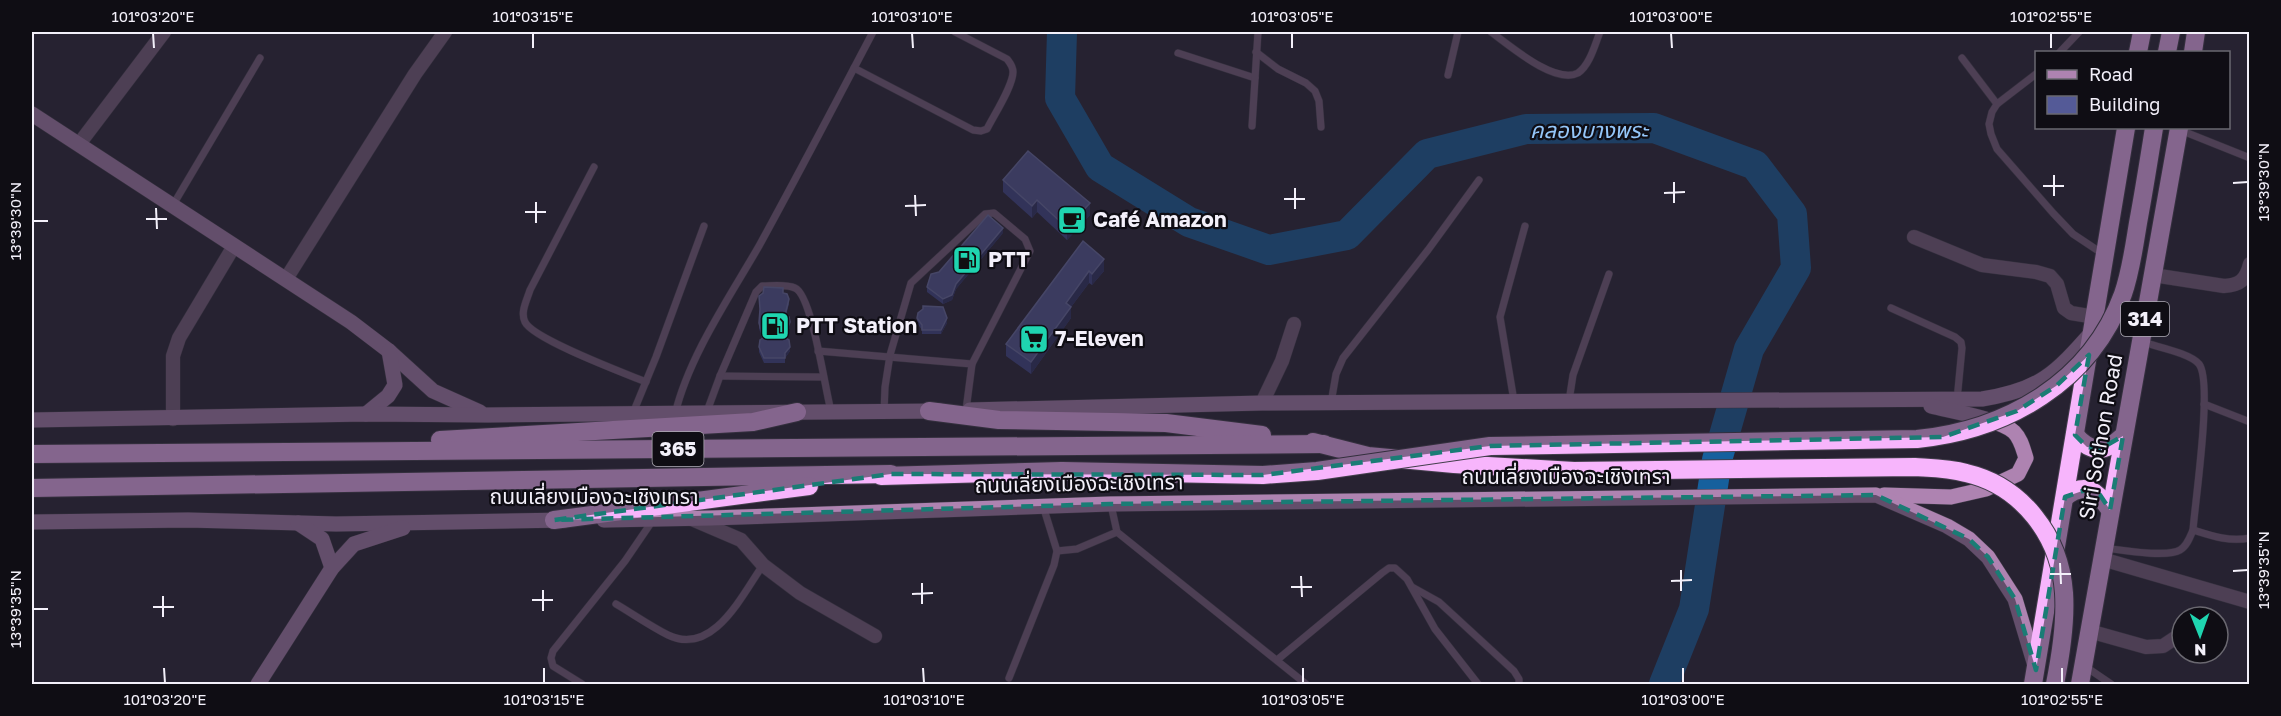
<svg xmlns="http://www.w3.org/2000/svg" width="2281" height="716" viewBox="0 0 2281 716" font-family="'Golos Text','Noto Sans Thai',sans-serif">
<rect width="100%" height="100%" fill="#272231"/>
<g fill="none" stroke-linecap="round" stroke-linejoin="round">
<polyline stroke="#16609d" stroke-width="30" points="1062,32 1060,98 1100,167 1189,222 1269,250 1347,235 1427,154 1526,129 1654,128 1755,165 1792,214 1796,268 1749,349 1717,460 1694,609 1664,684"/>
<g stroke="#443f4d" stroke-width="8">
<g id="lane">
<path d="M 1491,32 C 1509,45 1555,85 1578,73 C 1590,65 1595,44 1600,32"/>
<polyline points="1256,52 1278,69 1306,83 1315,91 1319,101 1321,127"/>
<polyline points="2060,52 2079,32"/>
<polyline points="1178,53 1255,78"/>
<polyline points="1962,58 1997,104"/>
<path d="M 854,68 L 973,130 L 981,131 L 987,129 C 994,115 1013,86 1013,72 C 1013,66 1010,63 1007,59 L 955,32"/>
<polyline points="2036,74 1997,104 1992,112 1989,124 1991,134 1997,149 2053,213 2073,234 2103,254"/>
<polyline points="1448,75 1458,32"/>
<polyline points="1252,126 1258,32"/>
<polyline points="2180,130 2250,158"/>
<path d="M 594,167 L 530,290 C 527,300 520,312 525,322 C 533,339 624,373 646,382"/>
<polyline points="173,205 260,58"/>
<polyline points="1891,308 1955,337 1961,342 1962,348 1957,400"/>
<polyline points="818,351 972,364"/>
<polyline points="720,376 822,377"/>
<polyline points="1514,401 1500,317 1525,226"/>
<polyline points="1569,401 1573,375 1609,274"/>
<polyline points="1331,403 1336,374 1343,358 1428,250 1479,180"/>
<polyline points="2204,404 2250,422"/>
<polyline points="884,412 885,387 890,355 911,283 985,214 994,213 1025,239 1030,251 972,364 966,410"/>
<polyline points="633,413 656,357 704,226"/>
<path d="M 675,414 C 689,356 729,298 759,246 C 798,175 835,104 873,32"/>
<path d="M 706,414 L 720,376 L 756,292 L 762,286 C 772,286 786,284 795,288 C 812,295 825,389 831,411"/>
<polyline points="1111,505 1117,532 1306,684"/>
<path d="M 2193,530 C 2212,536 2229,542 2250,538"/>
<path d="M 2105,548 C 2121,550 2167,558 2180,550 C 2187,546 2190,537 2193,530 C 2195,502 2213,382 2199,364 C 2190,353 2157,347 2143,342"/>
<polyline points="1057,551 1077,549 1117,532"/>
<polyline points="1412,587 1439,602 1514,671 1519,679 1519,684"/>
<path d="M 616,604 C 633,614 650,626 668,635 C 713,657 742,595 763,565"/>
<polyline points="1277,660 1382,573 1389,568 1395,568 1407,579 1435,629 1478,684"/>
<polyline points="2086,667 2111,684"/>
<polyline points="1009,678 1054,565 1057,551 1043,506"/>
<polyline points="582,684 553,666 551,658 553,651 625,561 653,520"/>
</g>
</g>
<g stroke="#443f4d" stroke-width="15">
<g id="street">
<polyline points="79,144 164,32"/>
<polyline points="1914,237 1982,265 2036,272 2050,276 2057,284 2064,308 2071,313 2095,317"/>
<path d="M 2153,275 L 2224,286 C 2240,285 2246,280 2250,264"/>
<polyline points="286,279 415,74 445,32"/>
<polyline points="1262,403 1282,361 1294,324"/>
<polyline points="173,419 173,356 179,338 234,246"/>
<polyline points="692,519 741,540 763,565 800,593 875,636"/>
<polyline points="2102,559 2250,602"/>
<polyline points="2089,631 2146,647 2163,646 2175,638"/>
</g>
</g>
<g stroke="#443f4d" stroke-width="16">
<g id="secondary">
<polyline points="32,114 351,322 389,351 433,391 480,412"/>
<path d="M 970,410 L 1262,403 L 1982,399 C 2040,390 2055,374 2093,331"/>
<polyline points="366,414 388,396 395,385 389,351"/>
<polyline points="32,420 366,414 488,415 940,411"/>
<path d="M 1884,495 L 1951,497 L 1986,489 L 2018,474 L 2026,458 C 2023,449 2021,439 2014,432 C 2000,419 1950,411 1931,406"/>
<polyline points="604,520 711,518 1110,504 1876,495 1947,526 1969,539 1988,557 2015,599 2036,669"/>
<polyline points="32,522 188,520 336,524 565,520"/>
<polyline points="298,523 322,539 332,568"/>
<polyline points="258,684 332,568 354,544 403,528"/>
</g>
</g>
<g stroke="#443f4d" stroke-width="20">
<g id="highway">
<polyline points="2138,52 2142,32"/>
<polyline points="2167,52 2171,32"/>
<polyline points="2193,52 2196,32"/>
<polyline points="929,411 999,420 1166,423 1262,435"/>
<path d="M 2075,435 C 2092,454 2105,453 2123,436"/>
<polyline points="440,440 753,422 797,412"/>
<polyline points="1313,442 1368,456 1454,464 1574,471"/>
<polyline points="32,454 1324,444"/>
<polyline points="881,476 1062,471"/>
<polyline points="32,488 891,474"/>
<path d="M 2065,497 C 2086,481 2097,491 2110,510"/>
<polyline points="554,520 809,486"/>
<polyline points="2033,684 2126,128"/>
<polyline points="2080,684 2179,128"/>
</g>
</g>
<use href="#lane" stroke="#7c627e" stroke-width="7"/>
<use href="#street" stroke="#7c627e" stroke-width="14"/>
<use href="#secondary" stroke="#ae83b1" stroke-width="15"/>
<use href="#highway" stroke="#f7b5fc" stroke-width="18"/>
<g stroke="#443f4d" stroke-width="20" stroke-linecap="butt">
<g id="highway-bridge">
<path d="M 1062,471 L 1263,475 L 1317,471 L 1490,446 L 1917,439 C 2007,430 2091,382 2123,294 C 2131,271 2134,247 2138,223 C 2144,191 2149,159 2154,128"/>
<path d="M 1574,471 L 1915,467 C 1932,468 1949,468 1966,473 C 2022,486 2060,536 2064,593 C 2066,623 2061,654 2055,684"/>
</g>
</g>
<use href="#highway-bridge" stroke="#f7b5fc" stroke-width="18"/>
</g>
<g fill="#40488b">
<polygon points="1003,180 1090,215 1067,240 1037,212 1032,218 1003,192"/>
<polygon points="1003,233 956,289 952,300 943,304 927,292 927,287 939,272"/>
<polygon points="1083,241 1104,271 1092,285 1089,283 1071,307 1071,318 1031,374 1006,356 1006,344"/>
<polygon points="783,293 789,304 786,315 790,327 786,338 790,351 785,358 785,363 764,363 759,352 759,347 762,339 759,328 760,311 759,296"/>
<polygon points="917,318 947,323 941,334 922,334 922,330 917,323"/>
</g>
<g fill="#2e3162">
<polygon points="1037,200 1037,212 1032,218 1032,206"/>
<polygon points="1090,203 1090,215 1067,240 1067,228"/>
<polygon points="1003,228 1003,233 956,289 952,300 943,304 943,299"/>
<polygon points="1104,259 1104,271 1092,285 1092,274"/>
<polygon points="1089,271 1089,283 1071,307 1071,318 1031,374 1031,362 1066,303"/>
<polygon points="947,318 947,323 941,334 941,330"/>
<polygon points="790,322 790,327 784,341 784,337"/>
<polygon points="790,347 790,351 785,358 785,353"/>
</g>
<g fill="#545a97" stroke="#6d71a7" stroke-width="1.5">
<polygon points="1028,151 1090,203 1067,228 1037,200 1032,206 1003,180"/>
<polygon points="988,215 1003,228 956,284 952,295 943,299 927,287 931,274 939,272"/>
<polygon points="1083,241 1104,259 1092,274 1089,271 1066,303 1071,307 1031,362 1006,344"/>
<polygon points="764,287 783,288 783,293 787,294 789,299 785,315 789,317 790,322 784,337 789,340 790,347 785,353 785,358 764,358 759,347 760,340 763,338 759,323 760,309 759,296 763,293"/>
<polygon points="923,306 943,307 947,318 941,330 922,330 922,325 917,318 918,313 923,309"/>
</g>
<path d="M0 0H2281V716H0ZM 2089,355 L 2075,435 L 2087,447 L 2100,449 L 2123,436 L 2110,510 L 2100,495 L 2088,489 L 2065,497 L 2036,670 L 2015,599 L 1988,557 L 1969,539 L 1876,495 L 1110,504 L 554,520 L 891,474 L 1263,475 L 1490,446 L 1943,437 L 2017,411 L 2056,386 Z" fill="#272231" fill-opacity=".55" fill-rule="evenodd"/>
<path fill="none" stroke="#1a7c75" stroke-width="4.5" stroke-dasharray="12 8" stroke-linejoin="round" d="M 2089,355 L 2075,435 L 2087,447 L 2100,449 L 2123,436 L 2110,510 L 2100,495 L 2088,489 L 2065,497 L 2036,670 L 2015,599 L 1988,557 L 1969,539 L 1876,495 L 1110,504 L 554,520 L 891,474 L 1263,475 L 1490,446 L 1943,437 L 2017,411 L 2056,386 Z"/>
<path fill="none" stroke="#f3f0fa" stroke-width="2" d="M 153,33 L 154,48M 533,33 L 533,48M 912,33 L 913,48M 1292,33 L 1292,48M 1671,33 L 1672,48M 2051,33 L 2051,48M 2054,175 L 2054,196M 1674,182 L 1674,203M 2233,183 L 2248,182M 2043,186 L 2064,186M 1295,188 L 1295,209M 1664,193 L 1685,192M 915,195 L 916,216M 1284,199 L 1305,199M 536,202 L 536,223M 905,206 L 926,205M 156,208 L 157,229M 525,212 L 546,212M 146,219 L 167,219M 33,221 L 48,221M 2060,563 L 2061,584M 1681,570 L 1681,591M 2233,571 L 2248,570M 2050,574 L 2071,574M 1301,576 L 1302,597M 1671,581 L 1692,580M 922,583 L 922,604M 1291,587 L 1312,587M 543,590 L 543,611M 912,594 L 933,593M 163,596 L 163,617M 532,600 L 553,600M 153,607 L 174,607M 33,609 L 48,609M 164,668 L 165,683M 544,668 L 544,683M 923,668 L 924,683M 1303,668 L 1303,683M 1683,668 L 1683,683M 2062,668 L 2062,683"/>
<defs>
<g id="cafe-square" transform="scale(1.5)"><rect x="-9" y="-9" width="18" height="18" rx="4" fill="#1fd5b0" stroke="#0f0d14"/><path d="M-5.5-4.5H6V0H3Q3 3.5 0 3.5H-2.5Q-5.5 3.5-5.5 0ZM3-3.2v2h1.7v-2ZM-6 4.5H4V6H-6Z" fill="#111"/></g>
<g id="fuel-square" transform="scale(1.5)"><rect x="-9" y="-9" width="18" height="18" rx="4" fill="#1fd5b0" stroke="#0f0d14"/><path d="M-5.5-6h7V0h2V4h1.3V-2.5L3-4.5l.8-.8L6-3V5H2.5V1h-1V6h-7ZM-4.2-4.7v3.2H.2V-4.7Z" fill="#111"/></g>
<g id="supermarket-square" transform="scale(1.5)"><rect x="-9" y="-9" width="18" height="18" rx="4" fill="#1fd5b0" stroke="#0f0d14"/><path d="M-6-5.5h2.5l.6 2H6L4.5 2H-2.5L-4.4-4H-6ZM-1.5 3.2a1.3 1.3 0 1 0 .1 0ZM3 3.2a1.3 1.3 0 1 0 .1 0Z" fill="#111"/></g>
</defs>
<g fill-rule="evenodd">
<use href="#cafe-square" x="1072" y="220"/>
<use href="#fuel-square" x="967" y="260"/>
<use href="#fuel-square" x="775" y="326"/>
<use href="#supermarket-square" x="1034" y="339"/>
</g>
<g text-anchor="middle" stroke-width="4.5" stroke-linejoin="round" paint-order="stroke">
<g fill="#0f0d14" stroke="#afacb5" stroke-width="1.5">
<rect x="2121" y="302" width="48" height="34" rx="4.5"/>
<rect x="652.5" y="432" width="51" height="34" rx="4.5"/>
</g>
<g font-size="20" font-weight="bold" fill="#f3f0fa">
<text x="2145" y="326">314</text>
<text x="678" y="456">365</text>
</g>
<g font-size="21" font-weight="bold" fill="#f3f0fa" stroke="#0f0d14" text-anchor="start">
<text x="1093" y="227">Café Amazon</text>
<text x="988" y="267">PTT</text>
<text x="796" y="333">PTT Station</text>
<text x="1055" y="346">7-Eleven</text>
</g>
<g font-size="21" fill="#f3f0fa" stroke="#0f0d14">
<text transform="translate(2101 437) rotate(-80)" y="7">Siri Sothon Road</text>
<text x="1566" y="484">ถนนเลี่ยงเมืองฉะเชิงเทรา</text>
<text transform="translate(1079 484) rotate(-1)" y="7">ถนนเลี่ยงเมืองฉะเชิงเทรา</text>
<text x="594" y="504">ถนนเลี่ยงเมืองฉะเชิงเทรา</text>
</g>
<g font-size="22" font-style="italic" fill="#94c6f9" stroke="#0f0d14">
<text x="1589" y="138">คลองบางพระ</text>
</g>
</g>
<rect width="2281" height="716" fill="none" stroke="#0f0d14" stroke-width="66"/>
<rect x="2035" y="51" width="195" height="78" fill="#0f0d14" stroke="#6a6870" stroke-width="1.5"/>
<rect x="2047" y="70" width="30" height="9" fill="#ae83b1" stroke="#6a6870" stroke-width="1.5"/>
<text x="2089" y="81" font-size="18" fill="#f3f0fa">Road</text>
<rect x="2047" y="96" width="30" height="18" fill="#545a97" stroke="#6a6870" stroke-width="1.5"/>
<text x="2089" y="111" font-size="18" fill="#f3f0fa">Building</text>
<g transform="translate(2200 635) rotate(179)"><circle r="28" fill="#0f0d14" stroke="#6a6870" stroke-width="1.5"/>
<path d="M0-4.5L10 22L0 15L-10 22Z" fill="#1fd5b0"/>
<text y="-9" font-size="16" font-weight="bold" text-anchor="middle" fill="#f3f0fa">N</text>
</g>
<rect x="33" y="33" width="2215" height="650" fill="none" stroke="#f3f0fa" stroke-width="2"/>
<g font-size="15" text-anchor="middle" fill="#f3f0fa">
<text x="153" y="22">101°03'20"E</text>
<text x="533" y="22">101°03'15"E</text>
<text x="912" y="22">101°03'10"E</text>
<text x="1292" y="22">101°03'05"E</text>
<text x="1671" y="22">101°03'00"E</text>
<text x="2051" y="22">101°02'55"E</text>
<text transform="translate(2264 182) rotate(-90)" y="5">13°39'30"N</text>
<text transform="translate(16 221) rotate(-90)" y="5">13°39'30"N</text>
<text transform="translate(2264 570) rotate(-90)" y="5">13°39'35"N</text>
<text transform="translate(16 609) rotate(-90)" y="5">13°39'35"N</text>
<text x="165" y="705">101°03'20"E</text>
<text x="544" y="705">101°03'15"E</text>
<text x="924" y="705">101°03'10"E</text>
<text x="1303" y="705">101°03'05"E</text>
<text x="1683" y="705">101°03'00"E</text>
<text x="2062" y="705">101°02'55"E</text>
</g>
</svg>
